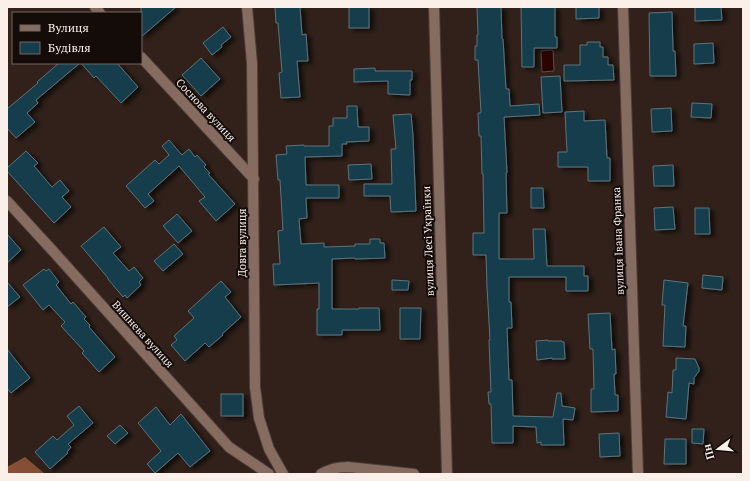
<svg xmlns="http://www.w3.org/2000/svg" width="750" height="481" viewBox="0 0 750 481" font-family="'PT Serif',serif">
<defs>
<filter id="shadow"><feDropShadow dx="4.5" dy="2.5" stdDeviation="2" flood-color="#0009"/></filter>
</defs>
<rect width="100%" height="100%" fill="#31211a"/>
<polygon fill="#864e35" points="25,457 45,474 7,474 7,467"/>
<polygon fill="#290400" stroke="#684a46" points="553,50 554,71 542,72 541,51"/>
<g fill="#143e4b" stroke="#5d737b" filter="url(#shadow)">
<polygon points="141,7 176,7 141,37"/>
<polygon points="275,7 300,7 302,35 306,34 308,61 297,61 300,97 281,98 279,73 282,72 278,23 276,23"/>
<rect x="349" y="7" width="20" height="21"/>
<polygon points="477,7 501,7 502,39 503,39 506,89 509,89 510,106 539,104 540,115 504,117 507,173 506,173 507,213 499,213 499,259 534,259 533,229 545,229 547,266 584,266 584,276 588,276 588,291 566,291 566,277 509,277 509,302 511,302 512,328 507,328 509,380 512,380 513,416 553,417 557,393 561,393 562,406 575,408 573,420 563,419 564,445 541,445 541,442 537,443 536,427 513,426 513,443 492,443 491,404 489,404 488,392 491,392 489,340 490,340 487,287 486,255 473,255 473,233 484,233 483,174 482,174 481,136 479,136 478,113 481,113 478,60 475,60 475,46 477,46 477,35 478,35"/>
<polygon points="521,7 555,7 555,37 557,37 557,48 534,48 534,67 522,67"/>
<polygon points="576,7 599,7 599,18 576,19"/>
<polygon points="695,7 721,7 722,20 695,21"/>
<polygon points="672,12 673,51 675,51 676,76 650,76 649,13"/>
<polygon points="223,27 231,37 221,45 222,47 212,55 203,43"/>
<polygon points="587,42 600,42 600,47 603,47 603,57 608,57 608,65 613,65 614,80 564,81 564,65 580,65 580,45 587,45"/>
<polygon points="713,43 714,63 694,64 694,44"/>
<polygon points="201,58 220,79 201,96 182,75"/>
<polygon points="59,63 80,63 36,100 38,103 27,113 35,122 16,138 7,128 7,109 38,83 37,82"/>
<polygon points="81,63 117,63 138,87 121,103 96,76 94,78"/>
<polygon points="375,68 375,71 412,71 412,80 410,80 410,95 388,94 388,81 354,82 354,69"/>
<polygon points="560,76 562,112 543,113 541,77"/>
<polygon points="692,103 712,104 711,118 691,117"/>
<polygon points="347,106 357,106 358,127 369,127 369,141 346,142 347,144 342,144 342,156 305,157 306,185 339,185 339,198 306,198 307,218 299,219 301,244 324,243 324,247 355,246 355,244 370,244 370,239 380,239 380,243 384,243 385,258 355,259 355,258 332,259 332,309 359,309 359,308 379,308 380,330 342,330 342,335 317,335 317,309 319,309 319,283 274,285 273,264 280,264 278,231 283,230 280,180 278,180 276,155 287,154 286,146 304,145 304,146 329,146 329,126 333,126 333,118 347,118"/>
<polygon points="671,108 672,131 652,132 651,109"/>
<polygon points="584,111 584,121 605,120 607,158 610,158 610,181 588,181 588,167 558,167 558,152 567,152 565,112"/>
<polygon points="411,114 413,136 416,211 391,212 390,196 364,196 364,184 392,184 391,149 396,149 393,115"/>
<polygon points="169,140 182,155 189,149 195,157 197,155 206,165 204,167 210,173 208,174 235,204 216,221 199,201 205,197 179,166 148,194 154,201 145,208 126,186 155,160 159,164 169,155 162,146"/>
<polygon points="26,151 38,163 34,166 52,187 60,180 69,191 62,197 71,207 54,223 7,171 7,168"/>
<polygon points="371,164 372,179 349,180 348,165"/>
<polygon points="673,165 674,186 654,186 653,166"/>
<polygon points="531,188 543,188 544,208 531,208"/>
<polygon points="673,207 675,229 655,230 654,208"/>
<polygon points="695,208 709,208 710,234 695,234"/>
<polygon points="177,214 192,231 178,243 163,226"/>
<polygon points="104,227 121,247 113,253 129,271 134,267 143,278 139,282 141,285 127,298 125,295 123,297 108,279 108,278 81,246"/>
<polygon points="7,234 21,250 7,263"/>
<polygon points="174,244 183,254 163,271 154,261"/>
<polygon points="44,269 46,271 49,269 59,282 56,285 71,304 73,302 86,317 84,319 90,325 89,327 115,357 99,372 82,353 84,351 61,326 65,322 49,305 43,310 23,285"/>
<polygon points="703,275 723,277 722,290 702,288"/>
<polygon points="392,280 409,281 408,290 392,290"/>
<polygon points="664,280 688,283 683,326 686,326 685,347 663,346 665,305 662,305"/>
<polygon points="221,281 231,292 225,297 241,317 222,334 223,335 209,347 205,343 185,361 171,345 177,340 174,336 194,318 188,311"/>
<polygon points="7,282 20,297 7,307"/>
<polygon points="400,308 421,308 420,339 400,339"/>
<polygon points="610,313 612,350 615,349 616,374 614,374 615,395 618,395 618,411 591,412 591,389 594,389 593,349 590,349 588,314"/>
<polygon points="548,340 548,341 562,341 562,342 564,342 565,359 552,359 552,358 537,360 536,341"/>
<polygon points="7,349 30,378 11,393 7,388"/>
<polygon points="676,358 695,359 699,368 699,371 694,378 694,384 689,383 686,419 666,417 668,392 672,393 673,370 676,370"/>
<rect x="221" y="394" width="22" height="22"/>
<polygon points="79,406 93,423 68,444 71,447 67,452 68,453 50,469 35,452 53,436 57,440 74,425 67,416"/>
<polygon points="156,407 170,425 181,414 210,451 190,467 178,453 155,473 147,464 161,451 138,423"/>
<polygon points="120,425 128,433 115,444 107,436"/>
<polygon points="692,429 704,429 703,444 692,443"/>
<polygon points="619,433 620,456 600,457 599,434"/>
<polygon points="665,439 686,439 686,464 664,464"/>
</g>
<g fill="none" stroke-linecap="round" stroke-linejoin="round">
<g stroke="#4d3e37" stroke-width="12">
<g id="minor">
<polyline points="95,7 100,13"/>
<polyline points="247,7 252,63 255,387 259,418 269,449 283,474"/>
<polyline points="434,7 447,474"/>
<polyline points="623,7 638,474"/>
<polyline points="141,57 254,179"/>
<polyline points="7,201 52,250 229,447 269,474"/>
<path d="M 321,474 C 331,469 337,467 348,467 L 414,474"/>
</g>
</g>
<use href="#minor" stroke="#856b60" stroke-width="10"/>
</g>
<g text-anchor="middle" stroke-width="4" stroke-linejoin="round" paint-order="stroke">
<g font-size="11" fill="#fbefea" stroke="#140c09">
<text transform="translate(206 110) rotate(47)" y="4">Соснова вулиця</text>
<text transform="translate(428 241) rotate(-92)" y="4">вулиця Лесі Українки</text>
<text transform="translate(618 241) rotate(-92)" y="4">вулиця Івана Франка</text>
<text transform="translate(242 243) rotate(-90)" y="4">Довга вулиця</text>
<text transform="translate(143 334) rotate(48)" y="4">Вишнева вулиця</text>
</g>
</g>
<rect width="750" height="481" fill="none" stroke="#fbefea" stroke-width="16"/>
<rect x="12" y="12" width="130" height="52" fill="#140c09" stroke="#706763"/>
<rect x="20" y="25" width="20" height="6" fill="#856b60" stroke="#706763"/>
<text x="48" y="32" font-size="12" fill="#fbefea">Вулиця</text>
<rect x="20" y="42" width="20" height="12" fill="#143e4b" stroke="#706763"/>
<text x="48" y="52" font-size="12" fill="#fbefea">Будівля</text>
<g transform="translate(718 449) rotate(254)" stroke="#140c09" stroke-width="3" paint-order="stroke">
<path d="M0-3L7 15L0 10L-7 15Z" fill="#fbefea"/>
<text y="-6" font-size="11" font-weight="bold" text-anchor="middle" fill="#fbefea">Пн</text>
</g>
</svg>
